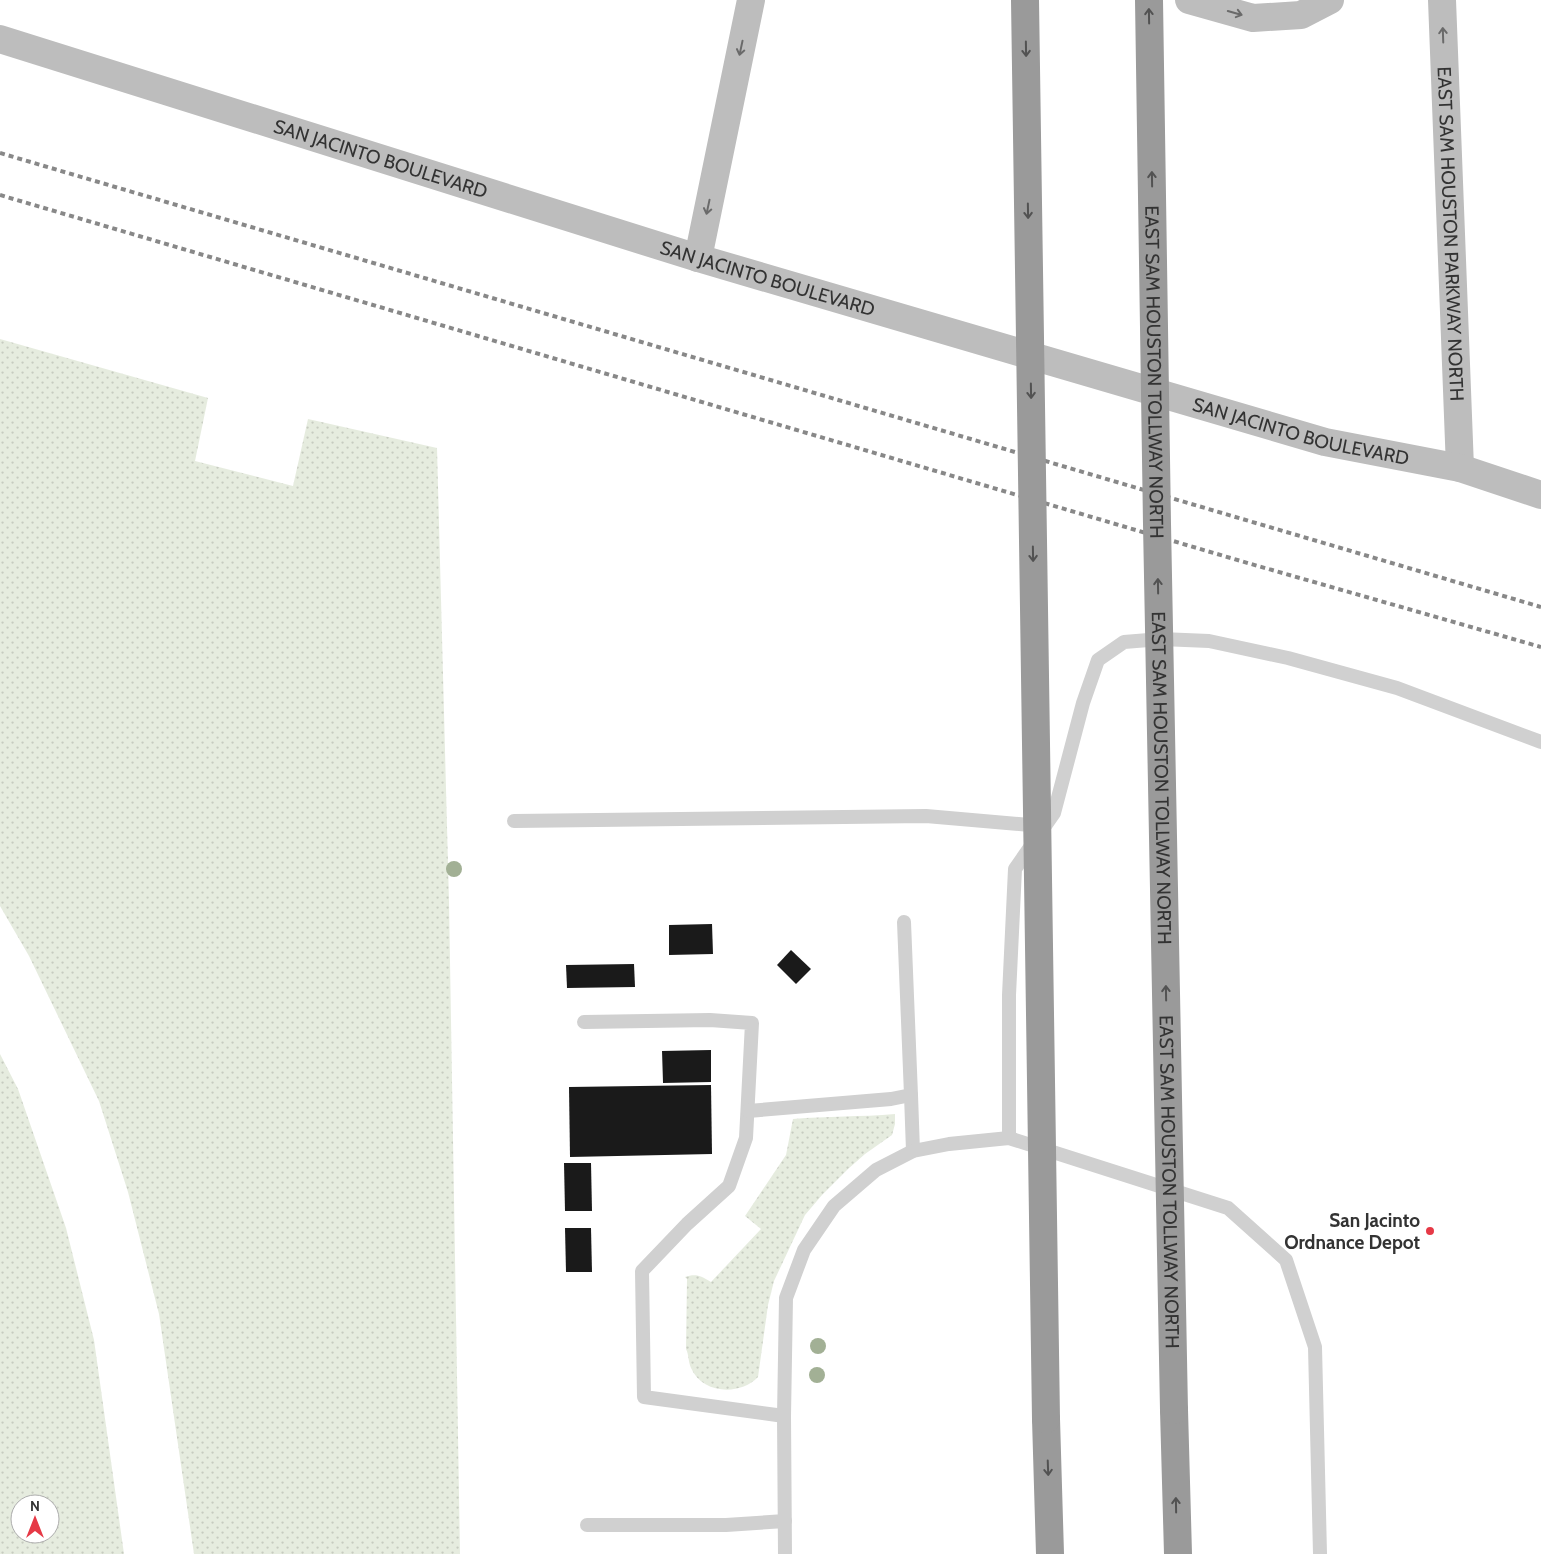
<svg xmlns="http://www.w3.org/2000/svg" width="1541" height="1554" viewBox="0 0 1541 1554" font-family="Cabin,sans-serif">
<defs>
<pattern id="green-dots" width="8" height="8" patternUnits="userSpaceOnUse" patternTransform="scale(1.25)"><rect width="8" height="8" fill="#e6ecdf"/><path d="M2 2h.1M6 6h.1" fill="none" stroke="#c6cbc0" stroke-width="1.8" stroke-linecap="round"/></pattern>
</defs>
<rect width="100%" height="100%" fill="#fff"/>
<g fill="url(#green-dots)" fill-rule="evenodd">
<polygon points="0,339 208,398 195,461 293,486 308,419 437,448 449,902 460,1554 194,1554 159,1314 128,1192 99,1101 29,956 0,906"/>
<path d="M 0,1054 L 18,1089 L 66,1228 L 94,1340 L 124,1554 L 0,1554 ZM 20,1504 L 50,1504 L 50,1534 L 20,1534 Z"/>
<path d="M 895,1114 L 895,1124 L 892,1135 L 865,1154 L 848,1169 L 822,1195 L 805,1215 L 774,1281 L 768,1305 L 758,1377 C 740,1396 702,1394 691,1368 C 688,1361 689,1355 686,1349 L 687,1279 L 685,1277 C 696,1273 701,1276 711,1282 L 761,1229 L 745,1216 L 786,1155 L 793,1119 C 827,1116 861,1117 895,1114 Z"/>
</g>
<g fill="#1a1a1a">
<polygon points="712,924 713,954 669,955 669,925"/>
<polygon points="791,950 811,969 796,984 777,965"/>
<polygon points="634,964 635,987 567,988 566,965"/>
<polygon points="711,1050 711,1082 663,1083 662,1051"/>
<polygon points="711,1085 712,1154 570,1157 569,1087"/>
<polygon points="564,1163 591,1163 592,1211 565,1211"/>
<polygon points="565,1228 591,1228 592,1272 566,1272"/>
</g>
<g fill="none" stroke-linecap="round" stroke-linejoin="round">
<g stroke="#d0d0d0" stroke-width="14">
<polyline points="514,821 926,816 1041,826"/>
<polyline points="584,1022 710,1020 752,1023 746,1138 729,1186 687,1224 642,1271 644,1397 784,1416"/>
<polyline points="911,1095 913,1151"/>
<polyline points="748,1111 891,1099 911,1095 904,922"/>
<polyline points="1009,1138 1009,995 1015,869 1054,813 1083,703 1098,660 1124,642 1161,639 1209,641 1288,658 1397,688 1541,742"/>
<polyline points="587,1525 726,1525 785,1521"/>
<polyline points="785,1554 784,1416 786,1298 804,1250 834,1206 876,1170 913,1151 949,1144 1009,1138 1228,1208 1286,1260 1315,1347 1320,1554"/>
</g>
<g stroke="#bdbdbd" stroke-width="28">
<polyline points="1189,0 1253,18 1301,15 1330,0"/>
<path id="s1" d="M 1442,0 L 1460,468"/>
<path id="s2" d="M 0,39 L 698,258 L 1325,442 L 1460,468 L 1541,495"/>
<polyline points="698,258 751,0"/>
</g>
<g stroke="#9a9a9a" stroke-width="28">
<polyline points="1174,1410 1178,1554"/>
<polyline points="1046,1419 1050,1554"/>
</g>
<g stroke="#888" stroke-width="4" stroke-dasharray="5 4" stroke-linecap="butt">
<polyline points="0,153 1541,607"/>
<polyline points="0,195 1251,564 1541,647"/>
</g>
<g stroke="#9a9a9a" stroke-width="28">
<polyline points="1025,0 1046,1419"/>
<path id="s3" d="M 1149,0 L 1157,524 L 1174,1410"/>
</g>
</g>
<g fill="#a2b095">
<circle cx="454" cy="869" r="8"/>
<circle cx="818" cy="1346" r="8"/>
<circle cx="817" cy="1375" r="8"/>
</g>
<defs><path id="oneway-shaft" d="M-6 0H5M1.5-3L5.5 0L1.5 3" fill="none" stroke-width="1.6" stroke-linecap="round" stroke-linejoin="round" transform="scale(1.25)"/></defs>
<g stroke="#6a6a6a">
<use href="#oneway-shaft" transform="translate(1235 13) rotate(16)"/>
<use href="#oneway-shaft" transform="translate(1443 35) rotate(-92)"/>
<use href="#oneway-shaft" transform="translate(741 48) rotate(102)"/>
<use href="#oneway-shaft" transform="translate(708 207) rotate(102)"/>
</g>
<g stroke="#525252">
<use href="#oneway-shaft" transform="translate(1149 16) rotate(-91)"/>
<use href="#oneway-shaft" transform="translate(1026 49) rotate(89)"/>
<use href="#oneway-shaft" transform="translate(1152 179) rotate(-91)"/>
<use href="#oneway-shaft" transform="translate(1028 211) rotate(89)"/>
<use href="#oneway-shaft" transform="translate(1031 391) rotate(89)"/>
<use href="#oneway-shaft" transform="translate(1033 554) rotate(89)"/>
<use href="#oneway-shaft" transform="translate(1158 586) rotate(-91)"/>
<use href="#oneway-shaft" transform="translate(1166 993) rotate(-91)"/>
<use href="#oneway-shaft" transform="translate(1048 1468) rotate(88)"/>
<use href="#oneway-shaft" transform="translate(1176 1505) rotate(-91)"/>
</g>
<circle fill="#e63946" stroke="#fff" stroke-width="2" cx="1430" cy="1231" r="5"/>
<g text-anchor="middle" stroke-width="5" stroke-linejoin="round" paint-order="stroke">
<g font-size="19" fill="#333" stroke="#fff">
<text dy="7" stroke="none"><textPath href="#s2" startOffset="399">SAN JACINTO BOULEVARD</textPath></text>
<text dy="7" stroke="none"><textPath href="#s1" startOffset="234">EAST SAM HOUSTON PARKWAY NORTH</textPath></text>
<text dy="7" stroke="none"><textPath href="#s2" startOffset="804">SAN JACINTO BOULEVARD</textPath></text>
<text dy="7" stroke="none"><textPath href="#s3" startOffset="372">EAST SAM HOUSTON TOLLWAY NORTH</textPath></text>
<text dy="7" stroke="none"><textPath href="#s2" startOffset="1359">SAN JACINTO BOULEVARD</textPath></text>
<text dy="7" stroke="none"><textPath href="#s3" startOffset="778">EAST SAM HOUSTON TOLLWAY NORTH</textPath></text>
<text dy="7" stroke="none"><textPath href="#s3" startOffset="1182">EAST SAM HOUSTON TOLLWAY NORTH</textPath></text>
</g>
<g font-size="19" font-weight="bold" fill="#333" stroke="#fff" text-anchor="end">
<text x="1420" y="1227">San Jacinto<tspan x="1420" dy="22">Ordnance Depot</tspan></text>
</g>
</g>
<g transform="translate(35 1519)"><circle r="24" fill="#ffffff" stroke="#adadad"/>
<path d="M0-4L9 19L0 12L-9 19Z" fill="#e63946"/>
<text y="-8" font-size="14" font-weight="bold" text-anchor="middle" fill="#333333">N</text>
</g>
</svg>
